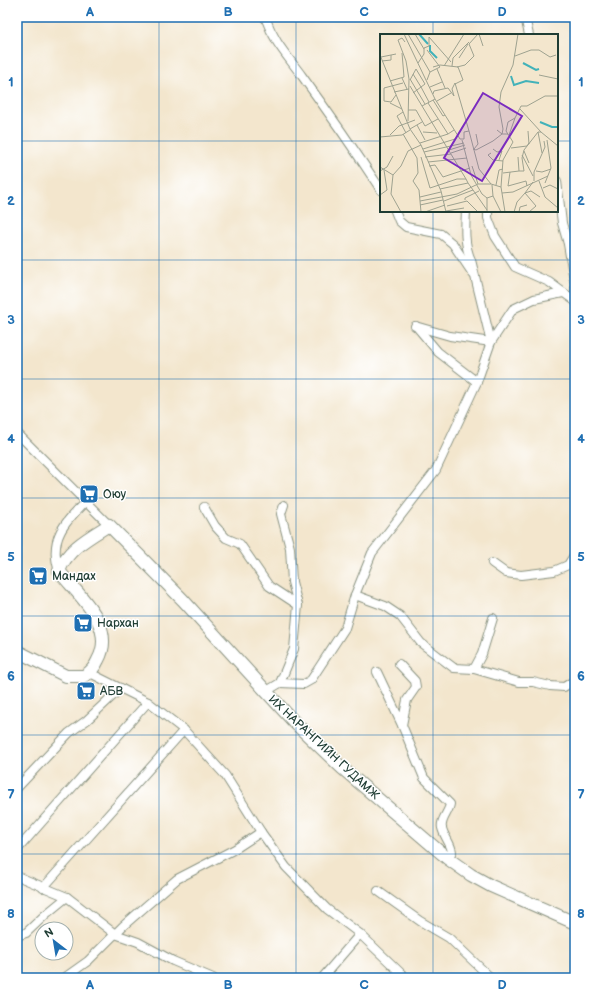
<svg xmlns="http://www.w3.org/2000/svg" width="592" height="995" viewBox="0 0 592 995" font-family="'Balsamiq Sans',sans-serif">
<rect width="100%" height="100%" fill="#fff"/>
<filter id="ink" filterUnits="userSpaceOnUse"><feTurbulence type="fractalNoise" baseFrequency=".025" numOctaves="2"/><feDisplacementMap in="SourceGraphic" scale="8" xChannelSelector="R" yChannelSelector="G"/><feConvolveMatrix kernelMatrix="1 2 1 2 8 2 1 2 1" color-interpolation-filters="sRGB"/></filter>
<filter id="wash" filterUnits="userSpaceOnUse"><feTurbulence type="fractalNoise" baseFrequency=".012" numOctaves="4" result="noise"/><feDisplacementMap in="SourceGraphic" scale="16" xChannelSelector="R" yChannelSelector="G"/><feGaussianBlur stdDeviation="0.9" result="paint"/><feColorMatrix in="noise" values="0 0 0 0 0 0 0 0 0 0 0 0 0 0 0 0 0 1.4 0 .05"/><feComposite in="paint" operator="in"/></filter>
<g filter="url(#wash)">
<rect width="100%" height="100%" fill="#f3e6cd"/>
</g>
<g filter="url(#ink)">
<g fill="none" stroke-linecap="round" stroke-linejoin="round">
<g stroke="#899280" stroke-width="10">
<g id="minor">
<path d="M 265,17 C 275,44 286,54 302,76 C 329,113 356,152 381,190"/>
<polyline points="525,17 529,35"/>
<polyline points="557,181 562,223 568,244 575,286 575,301"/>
<polyline points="395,211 399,221 406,227 441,234 453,244 473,274"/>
<polyline points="488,211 488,218 495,236 515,267 549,282 575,301"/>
<polyline points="415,326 450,336 491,342 513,309 534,299 563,293"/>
<polyline points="416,326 438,352 477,382"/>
<polyline points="17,433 109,525"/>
<polyline points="284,505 281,514 290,548 292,582 298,605"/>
<polyline points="204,507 215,526 226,538 240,544 269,586 298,605 294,649 280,683 265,692"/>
<polyline points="492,563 506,573 521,575 554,571 568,565 575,554"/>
<path d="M 59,571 C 48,539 65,522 86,501"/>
<polyline points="355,595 385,606 400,616 421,643 454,668 474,669"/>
<polyline points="493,618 482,654 474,669 519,682 533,682 550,686 564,687 575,680"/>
<polyline points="377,672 402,725 407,700 416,687 415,681 399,664"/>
<polyline points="90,673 148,702 184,730 225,775 261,832 286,867 327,909 360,934 406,978"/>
<path d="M 280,683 L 304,684 L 311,680 L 345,628 L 355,595 L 372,553 L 436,470 L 477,382 L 491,342 L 471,260 C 464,245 465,228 466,211"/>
<path d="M 402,725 L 424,778 L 450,804 C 449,812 440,820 442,828 C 444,837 451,843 452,852 L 447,858"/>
<polyline points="17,788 69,733 87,720 121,688"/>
<polyline points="17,850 148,702"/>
<polyline points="17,876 67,897 115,934 138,942 173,961 213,978"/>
<polyline points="43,888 184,730"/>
<polyline points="378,891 420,921 449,938 491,978"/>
<polyline points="17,936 26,933 45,915 67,897"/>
<polyline points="64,978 88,961 123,926 177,879 235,849 261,832"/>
<polyline points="322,978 360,934"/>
</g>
</g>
<g stroke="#899280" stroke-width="14">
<path id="secondary" d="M 17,651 L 66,676 L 84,676 C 91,672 95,667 98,660 C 117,626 78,595 59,571 C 67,549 90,537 109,525 L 183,600 L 295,723 L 342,768 L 447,858 L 471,875 L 491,886 L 575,923"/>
</g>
<use href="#minor" stroke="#fff" stroke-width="8"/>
<use href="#secondary" stroke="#fff" stroke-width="12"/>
</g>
</g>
<path fill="none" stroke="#1f6fb2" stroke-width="1" stroke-opacity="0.55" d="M 159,17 L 159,978M 296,17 L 296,978M 433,17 L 433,35M 17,141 L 381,141M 557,141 L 575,141M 433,211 L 433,978M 17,260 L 575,260M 17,379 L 575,379M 17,498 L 575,498M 17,616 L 575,616M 17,735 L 575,735M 17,854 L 575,854"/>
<defs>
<g id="supermarket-square" transform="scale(1)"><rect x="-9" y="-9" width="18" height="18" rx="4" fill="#1f6fb2" stroke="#fff"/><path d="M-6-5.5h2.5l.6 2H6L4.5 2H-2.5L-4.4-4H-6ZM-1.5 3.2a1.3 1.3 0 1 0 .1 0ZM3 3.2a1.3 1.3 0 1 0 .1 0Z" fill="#fff"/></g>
</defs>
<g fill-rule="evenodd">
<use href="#supermarket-square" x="89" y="494"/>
<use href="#supermarket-square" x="38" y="576"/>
<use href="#supermarket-square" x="83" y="623"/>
<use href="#supermarket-square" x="86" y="691"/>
</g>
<g text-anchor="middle" stroke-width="3" stroke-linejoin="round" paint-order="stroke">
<g font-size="12" fill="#1f3d34" stroke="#fff" text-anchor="start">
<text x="103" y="498">Оюу</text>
<text x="52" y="580">Мандах</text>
<text x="97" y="627">Нархан</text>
<text x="100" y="695">АБВ</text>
</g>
<g font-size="12" fill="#1f3d34" stroke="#fff">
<text transform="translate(324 747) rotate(43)" y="4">ИХ НАРАНГИЙН ГУДАМЖ</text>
</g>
</g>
<g transform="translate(380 34)">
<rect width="178" height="178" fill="#f3e6cd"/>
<path fill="none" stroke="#42b2b9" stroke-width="2" d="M 39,0 L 48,10M 50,11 L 50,17 L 57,24M 143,29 L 156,36 L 159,35M 131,42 L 134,51 L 146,47 L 159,49M 160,88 L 172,93 L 178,93"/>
<path fill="none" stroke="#9ea290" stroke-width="1" d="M 24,0 L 55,65 L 80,105 L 84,105 L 84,98 L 89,97 L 99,135 L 111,150 L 121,153 L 125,178M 28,0 L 50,38 L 47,46M 35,0 L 44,15M 99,0 L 103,12M 25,8 L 22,4 L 18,6 L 26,27 L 29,45 L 28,87M 47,16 L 60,33 L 50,38M 0,21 L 30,95 L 41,111 L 61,157 L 66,178M 135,22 L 151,16 L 159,16 L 170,23 L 176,21M 1,23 L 16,20M 79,24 L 88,10M 2,27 L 11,26 L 11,21M 38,29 L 44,20 L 44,14 L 49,12 L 49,3 L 71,28M 64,32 L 84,0M 72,32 L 73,24 L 89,8M 53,33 L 60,31 L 78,33 L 83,46 L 75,50M 77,33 L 85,31 L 94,22 L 89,10 L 98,0M 36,35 L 45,50 L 41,53M 57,35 L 65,54M 33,40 L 41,53M 159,41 L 178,45M 22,44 L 27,55M 30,45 L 45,70M 30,46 L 36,35M 10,47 L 24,43 L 22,19M 75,49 L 89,97M 30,52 L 42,72 L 55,65M 50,53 L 62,48M 14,58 L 29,55M 33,59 L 41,53 L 49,68M 53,60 L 54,57 L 68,54 L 74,62 L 72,55 L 75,49M 16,61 L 11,68 L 4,67 L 4,54 L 23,49M 53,66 L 63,82 L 65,81M 57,67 L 71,59M 10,69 L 22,75M 48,69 L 68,100M 42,72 L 86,145M 140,75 L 161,98M 28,76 L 36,76 L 45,92 L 58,85M 23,78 L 17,82 L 26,99M 37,91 L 45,106M 30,95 L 42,88M 123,95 L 119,73 L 121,58 L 133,31 L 138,0M 117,96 L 122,100 L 128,100M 148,97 L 149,110M 43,98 L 57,99M 158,98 L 162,119M 23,100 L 37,124 L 38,139 L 33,147 L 39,156 L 41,178M 10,101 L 19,92 L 35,86M 129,101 L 135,84M 0,103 L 22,101 L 30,96M 82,106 L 91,141 L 102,160 L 107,164 L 113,162 L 112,151M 40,109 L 68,100 L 74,96M 131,114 L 147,112 L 149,109M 43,115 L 75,105M 93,115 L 96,116 L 113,107 L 122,100 L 123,95M 94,115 L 98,110 L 96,100M 113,115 L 117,118 L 122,117 L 119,126M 69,116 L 85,111M 144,117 L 149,129M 44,118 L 84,109M 71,119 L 86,114M 111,119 L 108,121 L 113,126 L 123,127M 142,121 L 153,142M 41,123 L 50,154 L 77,145 L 86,145 L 88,149M 45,123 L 71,120M 48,128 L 87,124M 49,132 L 55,131 L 63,143 L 90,134M 92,132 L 98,150 L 111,150M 0,133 L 13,141M 0,137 L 7,133 L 13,122M 139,137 L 144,137 L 142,124 L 144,116 L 158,98 L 161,98 L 178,112M 156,137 L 162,138 L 171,135M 130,138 L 128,152 L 146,147 L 147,152M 123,139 L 139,137 L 138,123M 154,147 L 154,138 L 165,113 L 164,107M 159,147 L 165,163 L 178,174M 165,149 L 171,134 L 167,106M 116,151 L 119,136 L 123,135M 121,153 L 123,126 L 133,108 L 126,97 L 128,88 L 135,84 L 141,72 L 147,72 L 165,62 L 178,62M 163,154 L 170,151 L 178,155M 60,155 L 88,149 L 93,156 L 64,167M 93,156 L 107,176M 122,159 L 133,158 L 168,142M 0,161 L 7,156 L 4,136M 113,162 L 121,178M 40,163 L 61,158M 85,166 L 85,164 L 99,157M 40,167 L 77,160 L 98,150M 40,171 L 63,166M 67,172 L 87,167 L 98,178M 66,177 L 84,174M 107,177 L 107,164M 21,178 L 11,160 L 13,141 L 21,132 L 28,117 L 41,111M 45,178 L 65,171M 134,178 L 137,168 L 145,159 L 151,157 L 160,163M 139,178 L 140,173 L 147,171M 149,178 L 156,172 L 145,159 L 153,148"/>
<path fill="#7b2cbf" fill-opacity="0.15" stroke="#7b2cbf" stroke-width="2" d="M 103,59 L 142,82 L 102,147 L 64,124 Z"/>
<rect width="178" height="178" fill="none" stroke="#1f3d34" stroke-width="2"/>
</g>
<rect width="592" height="995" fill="none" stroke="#fff" stroke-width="44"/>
<g transform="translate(54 941) rotate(329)"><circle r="19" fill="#ffffff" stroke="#a5b1ae"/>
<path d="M0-3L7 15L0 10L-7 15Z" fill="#1f6fb2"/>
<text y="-6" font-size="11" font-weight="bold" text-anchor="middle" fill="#1f3d34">N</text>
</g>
<rect x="22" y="22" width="548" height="951" fill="none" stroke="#1f6fb2" stroke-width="1.5"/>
<g font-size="13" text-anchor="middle" font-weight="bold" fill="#1f6fb2">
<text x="90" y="16">A</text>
<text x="228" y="16">B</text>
<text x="364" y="16">C</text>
<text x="502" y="16">D</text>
<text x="11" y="86">1</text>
<text x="581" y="86">1</text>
<text x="11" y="205">2</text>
<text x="581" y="205">2</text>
<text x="11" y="324">3</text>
<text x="581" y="324">3</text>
<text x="11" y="443">4</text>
<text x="581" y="443">4</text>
<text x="11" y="561">5</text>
<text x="581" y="561">5</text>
<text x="11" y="680">6</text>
<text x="581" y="680">6</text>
<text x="11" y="799">7</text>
<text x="581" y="799">7</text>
<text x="11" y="918">8</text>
<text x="581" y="918">8</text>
<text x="90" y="989">A</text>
<text x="228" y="989">B</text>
<text x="364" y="989">C</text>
<text x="502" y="989">D</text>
</g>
</svg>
